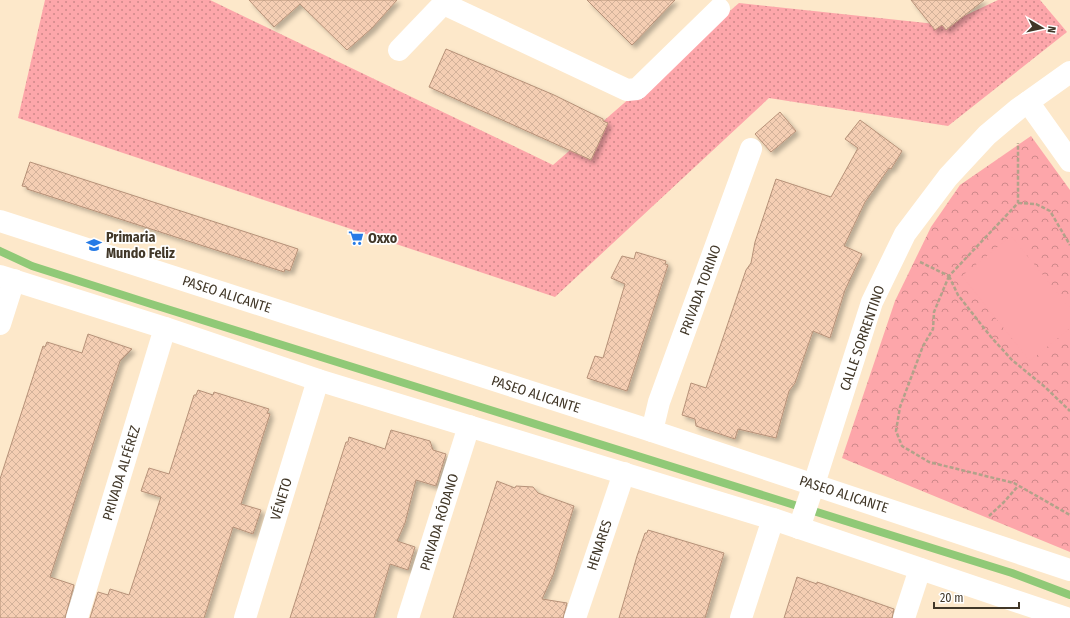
<svg xmlns="http://www.w3.org/2000/svg" width="1070" height="618" viewBox="0 0 1070 618" font-family="'Fira Sans Condensed',sans-serif">
<defs>
<pattern id="grass-dots" width="8" height="8" patternUnits="userSpaceOnUse"><rect width="8" height="8" fill="#fda6aa"/><path d="M2 2h.1M6 6h.1" fill="none" stroke="#ce888a" stroke-width="1.8" stroke-linecap="round"/></pattern>
<pattern id="forest-crowns" width="20" height="18" patternUnits="userSpaceOnUse"><rect width="20" height="18" fill="#fda6aa"/><path d="M2 6a3 3 0 1 1 6 0M12 15a3 3 0 1 1 6 0" fill="none" stroke="#ce888a"/></pattern>
<pattern id="building-cross-hatch" width="8" height="8" patternUnits="userSpaceOnUse"><rect width="8" height="8" fill="#f5ceb3"/><path d="M0 0l8 8M0 8l8-8" fill="none" stroke="#d3b29a"/></pattern>
<filter id="shadow"><feDropShadow dx="3.5" dy="3.5" stdDeviation="2" flood-color="#0004"/></filter>
</defs>
<rect width="100%" height="100%" fill="#fde8ca"/>
<polygon fill="url(#grass-dots)" points="45,0 210,0 553,165 739,3 945,25 998,0 1040,0 1067,32 948,126 769,98 555,297 18,118"/>
<polygon fill="url(#forest-crowns)" points="1031,136 1070,190 1070,552 842,458 895,301 931,227 960,185"/>
<polygon fill="#fda6aa" points="1011,236 1070,308 1070,328 1030,361 962,276"/>
<g fill="none" stroke-linecap="round" stroke-linejoin="round">
<polyline stroke="#90c977" stroke-width="8" points="0,251 32,266 151,304 1012,573 1070,595"/>
</g>
<g fill="url(#building-cross-hatch)" stroke="#b69178" filter="url(#shadow)">
<polygon points="249,0 397,0 372,28 347,50 300,4 274,27"/>
<polygon points="587,0 675,0 632,45"/>
<polygon points="911,0 984,0 946,30 942,25 935,30"/>
<polygon points="446,49 554,95 603,119 603,121 608,123 591,160 429,87"/>
<polygon points="780,112 796,131 771,152 755,134"/>
<polygon points="860,120 902,151 891,169 889,168 865,202 844,246 862,254 845,290 830,338 813,331 795,383 789,391 776,438 738,429 735,439 696,426 695,419 682,415 691,383 706,388 746,270 751,263 755,242 776,179 831,197 858,148 845,139"/>
<polygon points="30,162 298,249 290,271 285,269 284,272 27,189 27,187 22,186"/>
<polygon points="636,252 666,261 665,264 668,265 627,391 587,378 595,356 603,358 625,284 611,278 622,256 634,259"/>
<polygon points="88,334 132,349 120,361 50,577 74,585 65,618 0,618 0,479 43,346 45,347 47,342 82,353"/>
<polygon points="198,390 213,395 214,392 269,409 267,413 270,414 241,504 261,510 253,534 233,527 204,618 90,618 98,592 108,595 110,589 129,595 161,497 141,491 149,468 169,474 194,395 196,395"/>
<polygon points="391,430 430,441 433,450 446,454 436,486 416,480 405,523 397,541 415,547 408,570 390,564 374,618 290,618 346,442 348,442 349,437 385,449"/>
<polygon points="497,481 515,488 516,486 533,487 538,493 574,506 553,575 542,599 567,603 563,618 453,618"/>
<polygon points="648,530 724,553 705,618 619,618 637,556 645,533 647,533"/>
<polygon points="797,577 817,584 817,582 894,609 892,618 784,618"/>
</g>
<g fill="none" stroke-linecap="round" stroke-linejoin="round">
<g stroke="#b2a28a" stroke-width="2.5" stroke-dasharray="4 2" stroke-linecap="butt">
<polyline points="1018,203 1036,204 1050,211 1070,245"/>
<polyline points="920,262 949,276 1018,203 1018,143"/>
<polyline points="949,276 934,312 933,329 923,346 900,407 896,431 902,446 929,462 1014,483 1070,515"/>
<polyline points="949,276 958,295 991,337 1012,360 1045,387 1070,411"/>
<polyline points="989,516 1004,502 1018,486"/>
</g>
<g stroke="#fff" stroke-width="22">
<polyline points="444,4 627,90 637,89 719,9"/>
<polyline points="399,50 447,0"/>
<polyline points="1028,102 1070,161"/>
<polyline points="0,324 14,280"/>
<polyline points="652,431 659,402 751,149"/>
<polyline points="799,528 814,484"/>
<polyline points="77,618 165,328"/>
<polyline points="245,618 318,380"/>
<polyline points="408,618 469,426"/>
<polyline points="575,618 624,473"/>
<polyline points="741,618 773,519"/>
<polyline points="904,618 920,569"/>
</g>
<g stroke="#fff" stroke-width="22">
<polyline points="0,221 652,431 1070,570"/>
<polyline points="0,276 165,328 318,380 773,519 1066,618"/>
<polyline points="814,484 872,302 905,234 948,177 987,135 1018,109 1070,72"/>
</g>
</g>
<defs>
<g id="supermarket-bare" transform="scale(1.2)"><path d="M-6-5.5h2.5l.6 2H6L4.5 2H-2.5L-4.4-4H-6ZM-1.5 3.2a1.3 1.3 0 1 0 .1 0ZM3 3.2a1.3 1.3 0 1 0 .1 0Z" fill="#267be6" stroke="#fff" stroke-width="2.5" paint-order="stroke"/></g>
<g id="school-bare" transform="scale(1.2)"><path d="M0-5L7-2L0 1L-7-2ZM-4 1L0 2.5L4 1V4Q0 6-4 4Z" fill="#267be6" stroke="#fff" stroke-width="2.5" paint-order="stroke"/></g>
</defs>
<g fill-rule="evenodd">
<use href="#supermarket-bare" x="356" y="238"/>
<use href="#school-bare" x="94" y="245"/>
</g>
<g text-anchor="middle" stroke-width="3.5" stroke-linejoin="round" paint-order="stroke">
<g font-size="14" font-weight="bold" fill="#413728" stroke="#fff" text-anchor="start">
<text x="106" y="242">Primaria<tspan x="106" dy="16">Mundo Feliz</tspan></text>
<text x="368" y="243">Oxxo</text>
</g>
<g font-size="14" fill="#413728" stroke="#fff">
<text transform="translate(700 290) rotate(-70)" y="5">PRIVADA TORINO</text>
<text transform="translate(227 294) rotate(18)" y="5">PASEO ALICANTE</text>
<text transform="translate(862 338) rotate(-71)" y="5">CALLE SORRENTINO</text>
<text transform="translate(536 394) rotate(18)" y="5">PASEO ALICANTE</text>
<text transform="translate(121 473) rotate(-73)" y="5">PRIVADA ALFÉREZ</text>
<text transform="translate(844 494) rotate(18)" y="5">PASEO ALICANTE</text>
<text transform="translate(281 499) rotate(-73)" y="5">VÉNETO</text>
<text transform="translate(439 522) rotate(-73)" y="5">PRIVADA RÓDANO</text>
<text transform="translate(599 545) rotate(-72)" y="5">HENARES</text>
</g>
</g>
<g transform="translate(1042 28) rotate(99)" stroke="#ffffff" stroke-width="3" paint-order="stroke">
<path d="M0-3L7 15L0 10L-7 15Z" fill="#413728"/>
<text y="-6" font-size="11" font-weight="bold" text-anchor="middle" fill="#413728">N</text>
</g>
<path d="M934 602v6h85v-6" fill="none" stroke="#413728" stroke-width="2"/>
<text x="940" y="602" font-size="12" fill="#413728" stroke="#ffffff" stroke-width="3" paint-order="stroke">20 m</text>
</svg>
